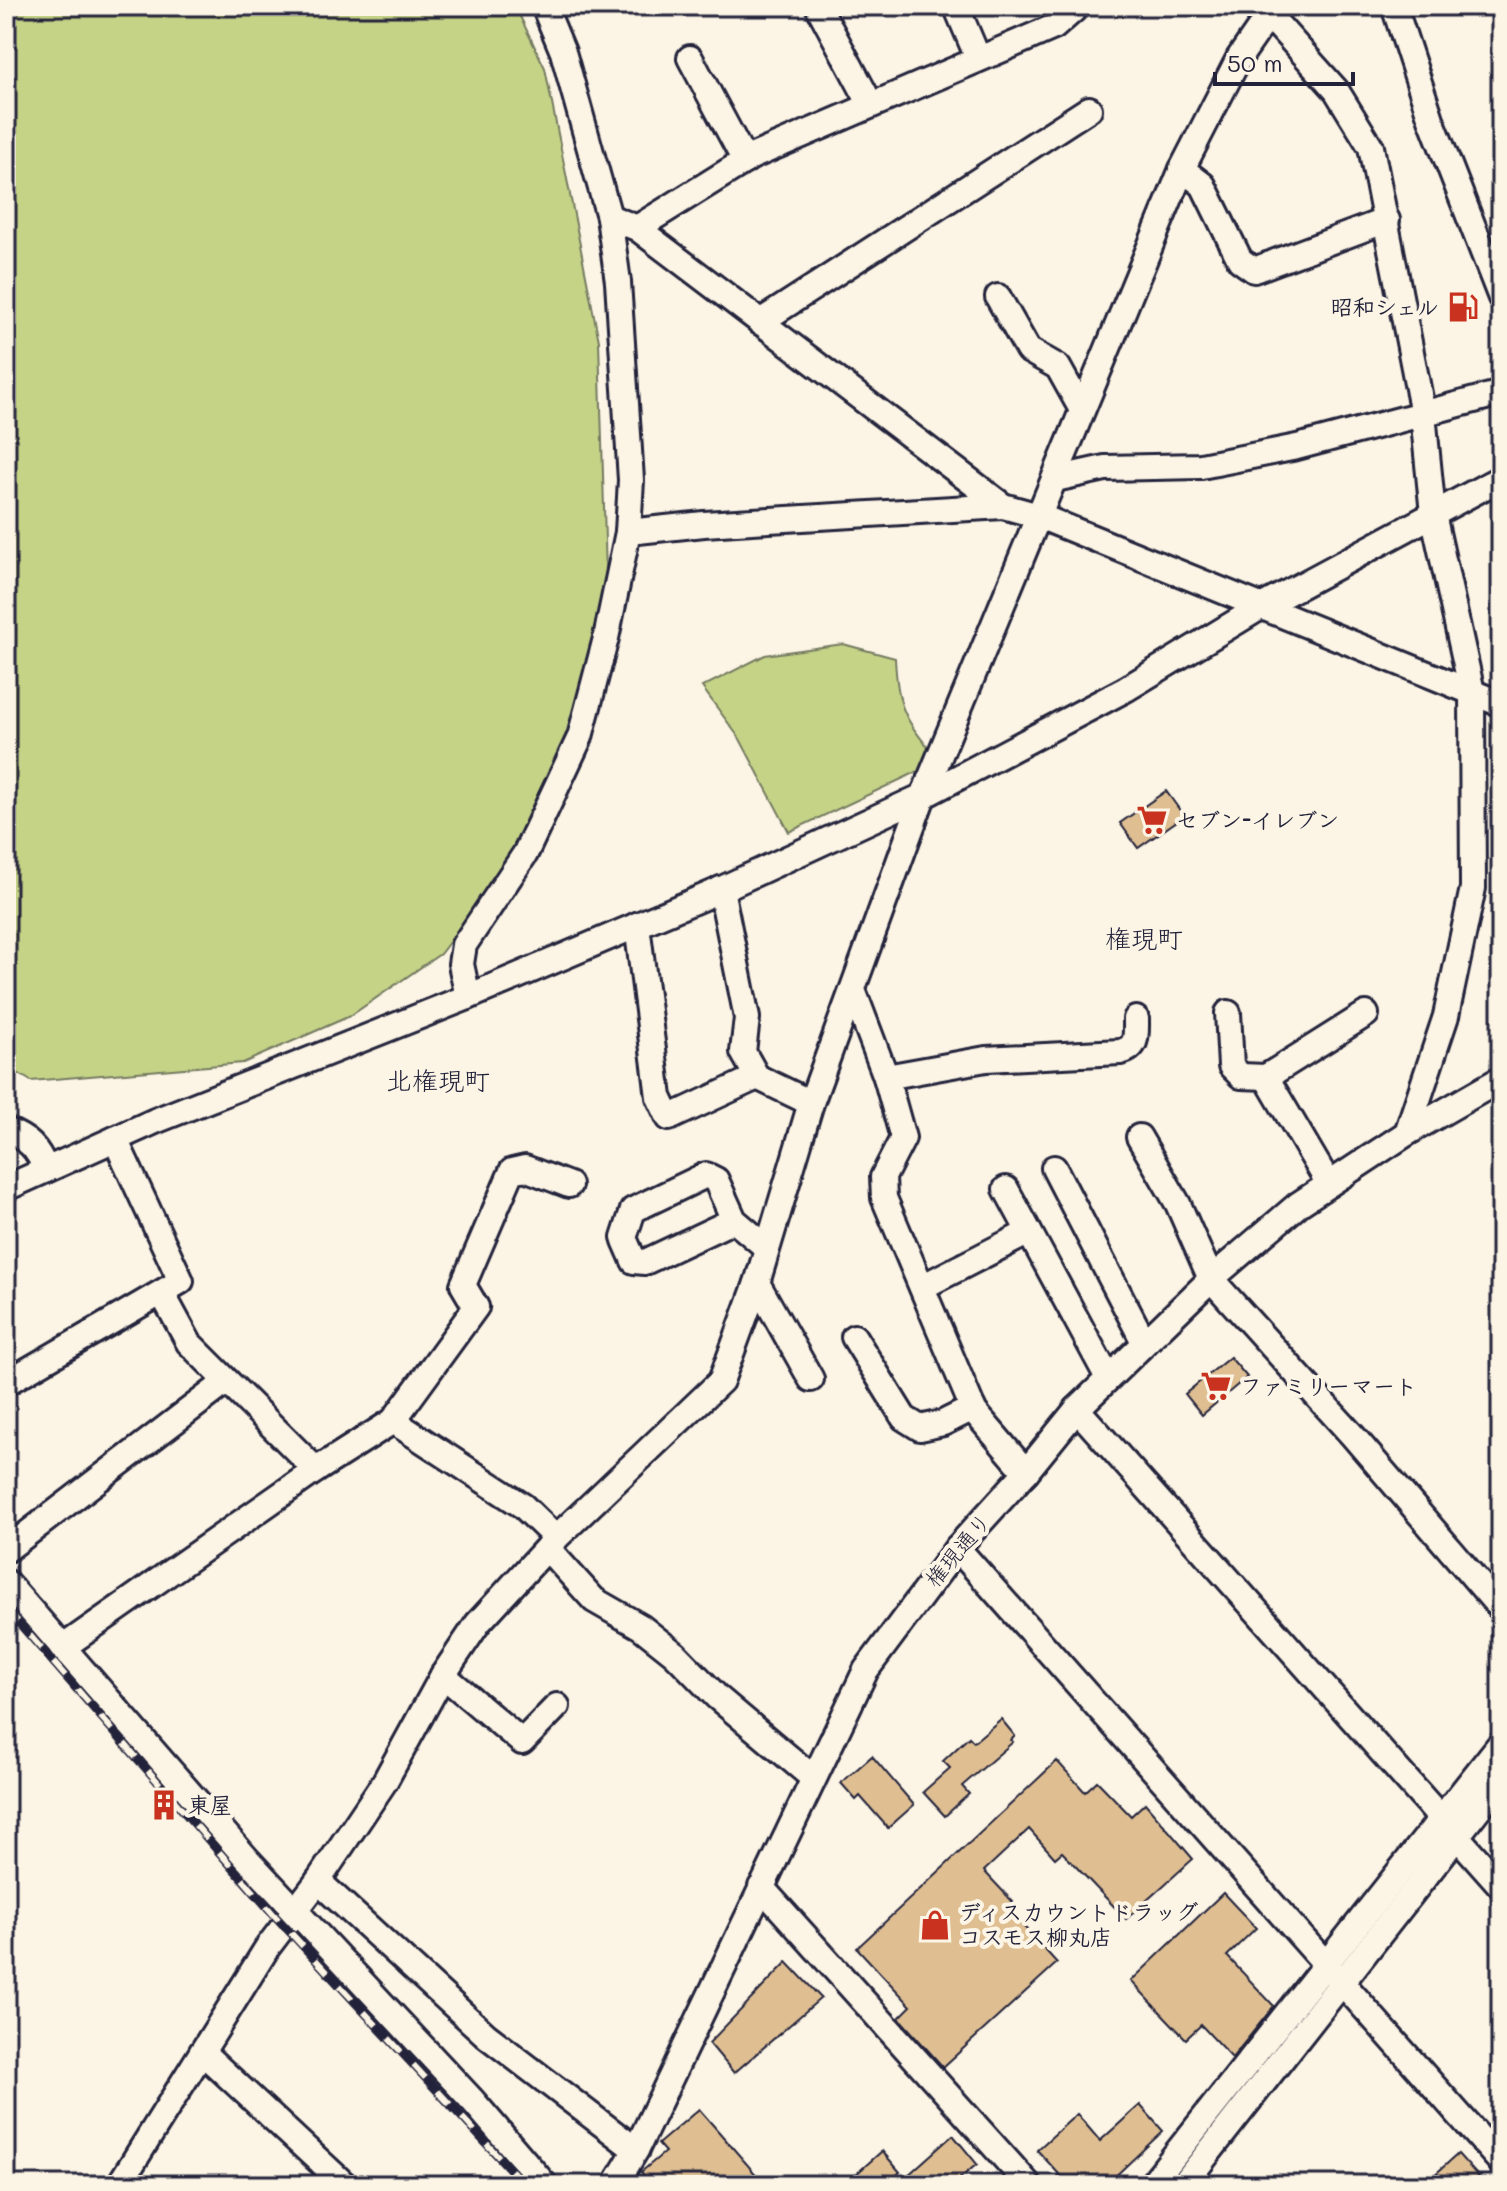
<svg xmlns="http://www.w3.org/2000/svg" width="1507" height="2191" viewBox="0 0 1507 2191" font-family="Mali,'Klee One',sans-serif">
<rect width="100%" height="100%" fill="#fcf5e5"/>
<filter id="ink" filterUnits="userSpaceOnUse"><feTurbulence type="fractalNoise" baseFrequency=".0125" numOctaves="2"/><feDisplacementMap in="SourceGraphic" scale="16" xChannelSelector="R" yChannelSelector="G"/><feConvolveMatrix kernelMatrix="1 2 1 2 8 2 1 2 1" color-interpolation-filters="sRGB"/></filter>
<g filter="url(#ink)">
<g fill="#c5d387" stroke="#747a61" stroke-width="2">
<polygon points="6,6 515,6 545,68 599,341 606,574 583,690 554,771 509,864 440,954 350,1016 243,1063 31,1081 6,1066"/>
<path d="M 843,644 L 895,658 C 897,700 902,719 931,750 L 921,770 L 789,832 L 740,739 L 702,687 L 765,655 Z"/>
</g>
<g fill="#dfbf92" stroke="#22223b" stroke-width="2">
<polygon points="1166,791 1184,816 1138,848 1120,823"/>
<polygon points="1230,1357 1247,1377 1202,1415 1185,1394"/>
<polygon points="1001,1719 1015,1736 1011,1740 1013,1742 962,1786 969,1794 945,1816 923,1792 950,1768 943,1761 969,1737 974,1742"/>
<polygon points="872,1756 914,1805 888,1828 860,1796 856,1800 841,1783"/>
<polygon points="1057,1761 1085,1792 1097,1781 1131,1816 1145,1803 1193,1859 1126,1919 1062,1852 1055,1858 1029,1829 984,1871 1013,1902 1007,1908 1057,1963 943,2067 899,2018 911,2006 857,1948"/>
<polygon points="1223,1893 1256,1928 1227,1956 1274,2006 1232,2058 1201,2025 1186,2039 1131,1981"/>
<polygon points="787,1962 821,1998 734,2073 709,2043"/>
<polygon points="1140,2105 1163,2131 1106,2185 1069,2185 1037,2150 1077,2114 1100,2141"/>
<polygon points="699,2109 765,2185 653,2185 641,2172 665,2152 658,2144"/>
<polygon points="953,2135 977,2164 952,2185 897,2185"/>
<polygon points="882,2151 900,2172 886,2185 844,2185"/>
<polygon points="1458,2154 1486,2185 1423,2185"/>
</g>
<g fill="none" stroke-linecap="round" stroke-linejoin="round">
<g stroke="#22223b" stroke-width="30">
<g id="minor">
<polyline points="818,6 871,105"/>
<polyline points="956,6 978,58"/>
<polyline points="1394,6 1431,119 1501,298"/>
<polyline points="1268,14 1336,90 1371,147 1423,414 1433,514 1472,692 1473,888 1446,1016 1407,1133"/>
<polyline points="690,58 745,161"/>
<polyline points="1182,169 1203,185 1240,260 1254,270 1387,220"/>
<polyline points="609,217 637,228 1003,506 1039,516 1501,704"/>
<polyline points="637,228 751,157 1054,27 1078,6"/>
<polyline points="998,297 1028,350 1058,367 1082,410"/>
<polyline points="760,322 1089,109"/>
<polyline points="1055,479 1105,468 1201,466 1297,447 1501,393"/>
<polyline points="628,532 704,524 1003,506"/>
<polyline points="721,889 747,1018 743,1052 757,1077"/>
<polyline points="637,925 659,1097 669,1118 757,1077 811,1103"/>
<polyline points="853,990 886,1077 903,1138 883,1177 884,1198 974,1411 1026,1472"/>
<polyline points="468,997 461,964 464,945 525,854 580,737 606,638 628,532 631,480 618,282 609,217 563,52 544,6"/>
<polyline points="1228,1013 1231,1066 1241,1076 1266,1077 1366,1014"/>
<path d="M 886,1077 L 986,1059 L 1120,1052 C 1138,1048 1136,1035 1136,1019"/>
<polyline points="1266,1077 1329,1184"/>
<path d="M 6,1130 C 28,1139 37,1147 46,1170"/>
<polyline points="1139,1137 1178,1204 1211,1279 1353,1436 1501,1609"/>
<polyline points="1054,1168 1144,1342"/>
<polyline points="6,1188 155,1121 468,997 713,893 923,796 1126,689 1259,608 1501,478"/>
<polyline points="1006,1189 1108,1378"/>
<polyline points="734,1220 645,1262 634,1261 624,1238 633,1210 706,1175 716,1180 734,1220 766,1247"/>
<polyline points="757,1283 811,1379"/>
<polyline points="922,1287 1029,1232"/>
<polyline points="163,1295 189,1343 316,1470"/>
<polyline points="854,1337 904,1418 920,1428 943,1423 973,1408"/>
<polyline points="6,1383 181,1281 115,1139"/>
<polyline points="1077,1409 1501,1886"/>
<polyline points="393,1421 523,1506 556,1538"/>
<polyline points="957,1548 1501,2162"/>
<polyline points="548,1549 594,1600 641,1627 675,1654 717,1697 812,1777"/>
<polyline points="6,1550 226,1382"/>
<polyline points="6,1582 248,1860 473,2101 545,2185"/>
<polyline points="62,1648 316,1470 393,1421 476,1307 463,1285 512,1171 525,1168 569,1185"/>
<polyline points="443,1675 522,1742 557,1706"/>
<polyline points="318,1881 487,2036 636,2150"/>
<polyline points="761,1887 1029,2185"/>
<polyline points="202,2052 345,2185"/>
<polyline points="119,2185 267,1948 318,1881 385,1781 443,1675 478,1623 556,1538 721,1381 757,1283 811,1103 923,796 1182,169 1239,58 1275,6"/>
<polyline points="615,2185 636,2150 866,1670 957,1548 1026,1472 1077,1409 1211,1279 1299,1204 1407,1133 1501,1079"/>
<polyline points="1151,2185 1501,1743"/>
<polyline points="1183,2185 1501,1780"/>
</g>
</g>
<use href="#minor" stroke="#fcf5e5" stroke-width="24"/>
<g stroke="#22223b" stroke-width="9">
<polyline id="rail" points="6,1608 275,1916 525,2185"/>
</g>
<use href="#rail" stroke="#fcf5e5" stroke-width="6" stroke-dasharray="18" stroke-linecap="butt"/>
</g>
</g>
<defs>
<g id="fuel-bare" transform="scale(2.4)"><path d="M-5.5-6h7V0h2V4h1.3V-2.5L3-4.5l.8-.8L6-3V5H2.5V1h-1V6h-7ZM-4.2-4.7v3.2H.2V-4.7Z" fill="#c8321e" stroke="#fcf5e5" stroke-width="2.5" paint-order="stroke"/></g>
<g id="supermarket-bare" transform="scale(2.4)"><path d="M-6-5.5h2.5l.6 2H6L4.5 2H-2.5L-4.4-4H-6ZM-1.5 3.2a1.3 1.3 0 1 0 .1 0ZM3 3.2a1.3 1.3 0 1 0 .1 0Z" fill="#c8321e" stroke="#fcf5e5" stroke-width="2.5" paint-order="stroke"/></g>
<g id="building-bare" transform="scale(2.4)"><path d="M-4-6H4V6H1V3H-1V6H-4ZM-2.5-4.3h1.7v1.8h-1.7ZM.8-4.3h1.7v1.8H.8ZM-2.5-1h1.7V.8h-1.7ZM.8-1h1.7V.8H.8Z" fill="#c8321e" stroke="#fcf5e5" stroke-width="2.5" paint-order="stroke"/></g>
<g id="shop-bare" transform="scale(2.4)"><path d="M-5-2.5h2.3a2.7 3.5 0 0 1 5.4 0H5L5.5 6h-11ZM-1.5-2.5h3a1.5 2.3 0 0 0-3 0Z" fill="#c8321e" stroke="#fcf5e5" stroke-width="2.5" paint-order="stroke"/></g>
</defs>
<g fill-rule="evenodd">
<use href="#fuel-bare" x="1463" y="307"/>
<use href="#supermarket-bare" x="1152" y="820"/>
<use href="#supermarket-bare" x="1216" y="1386"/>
<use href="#building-bare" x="164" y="1805"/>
<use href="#shop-bare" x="935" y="1925"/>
</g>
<g text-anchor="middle" stroke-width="8" stroke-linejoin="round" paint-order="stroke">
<g font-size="22" font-weight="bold" fill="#22223b" stroke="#fcf5e5" text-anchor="start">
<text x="1439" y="315" text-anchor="end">昭和シェル</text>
<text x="1176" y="828">セブン-イレブン</text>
<text x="1240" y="1394">ファミリーマート</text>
<text x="188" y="1813">東屋</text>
<text x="959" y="1920">ディスカウントドラッグ<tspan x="959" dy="25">コスモス柳丸店</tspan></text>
</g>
<g font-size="22" fill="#22223b" stroke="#fcf5e5">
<text transform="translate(958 1550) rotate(-50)" y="8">権現通り</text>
</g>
<g font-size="26" fill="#22223b" stroke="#fcf5e5">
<text x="1144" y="948">権現町</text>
<text x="438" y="1090">北権現町</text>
</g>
</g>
<rect width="1507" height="2191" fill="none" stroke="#fcf5e5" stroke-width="32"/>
<rect x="16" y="16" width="1475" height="2159" fill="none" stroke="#22223b" stroke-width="3" filter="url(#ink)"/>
<path d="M1215 72v12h138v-12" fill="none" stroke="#22223b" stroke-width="4"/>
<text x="1227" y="72" font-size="24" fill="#22223b" stroke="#fcf5e5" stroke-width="6" paint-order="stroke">50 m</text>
</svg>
